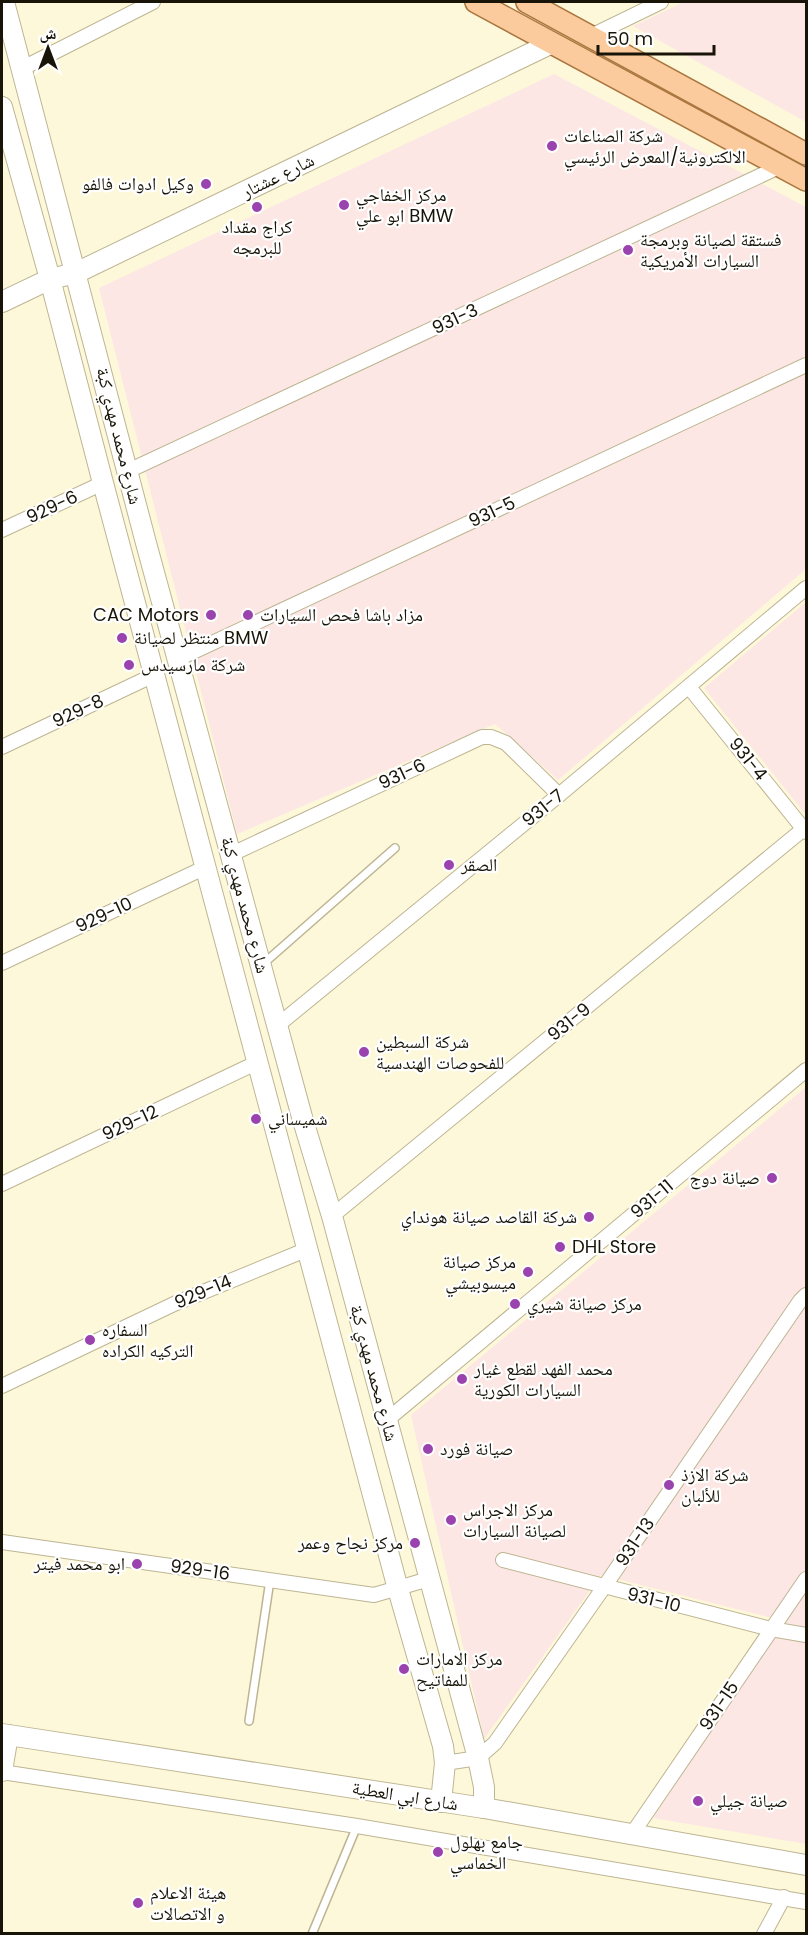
<svg xmlns="http://www.w3.org/2000/svg" width="808" height="1935" viewBox="0 0 808 1935" font-family="Poppins,'Noto Naskh Arabic',sans-serif">
<rect width="100%" height="100%" fill="#fef8da"/>
<g fill="#fde7e5">
<polygon points="684,2 806,2 806,122 633,26"/>
<polygon points="554,74 806,207 806,569 558,780 495,724 237,834 99,288"/>
<polygon points="806,602 806,815 704,688"/>
<polygon points="806,1087 806,1844 653,1818 784,1621 601,1575 484,1739 411,1415"/>
</g>
<g fill="none" stroke-linecap="round" stroke-linejoin="round">
<g stroke="#bdb592" stroke-width="10">
<g id="lane">
<polyline points="263,964 395,848"/>
<polyline points="249,1721 270,1580"/>
<polyline points="312,1934 357,1826"/>
</g>
</g>
<g stroke="#bdb592" stroke-width="16">
<g id="street">
<polyline points="591,36 661,2"/>
<polyline points="21,69 153,2"/>
<polyline points="128,471 781,166"/>
<polyline points="2,530 103,483"/>
<polyline points="178,659 806,365"/>
<polyline points="689,687 806,832"/>
<polyline points="2,747 154,675"/>
<polyline points="232,854 482,737 491,737 506,743 559,795"/>
<polyline points="2,963 206,867"/>
<polyline points="278,1025 559,795 806,588"/>
<polyline points="2,1184 258,1062"/>
<polyline points="332,1216 806,827"/>
<polyline points="2,1386 174,1304 308,1249"/>
<polyline points="387,1420 806,1070"/>
<polyline points="2,1542 374,1595 429,1579"/>
<polyline points="503,1560 771,1629 806,1635"/>
<polyline points="445,1763 478,1758 495,1743 604,1587 800,1301 806,1295"/>
<polyline points="2,1772 357,1826 806,1902"/>
<polyline points="632,1834 806,1579"/>
<polyline points="764,1934 784,1897"/>
</g>
</g>
<g stroke="#bdb592" stroke-width="22">
<g id="secondary">
<polyline points="4,2 146,543 302,1117 332,1216 478,1758 484,1787 484,1808"/>
<polyline points="2,107 50,279 103,483 398,1589 443,1746 445,1763 441,1802"/>
<polyline points="2,302 50,279 76,273 552,43"/>
<polyline points="2,1734 484,1808 806,1865"/>
<polyline points="2,1771 8,1735"/>
</g>
</g>
<g stroke="#aa753e" stroke-width="24">
<g id="primary">
<polyline points="476,2 806,180"/>
<polyline points="527,2 806,154"/>
</g>
</g>
<use href="#lane" stroke="#fff" stroke-width="7"/>
<use href="#street" stroke="#fff" stroke-width="14"/>
<use href="#secondary" stroke="#fff" stroke-width="20"/>
<use href="#primary" stroke="#fbcb9d" stroke-width="21"/>
</g>
<g fill="#9a43af" stroke="#fff" stroke-width="2">
<circle cx="552" cy="146" r="6"/>
<circle cx="206" cy="184" r="6"/>
<circle cx="344" cy="205" r="6"/>
<circle cx="257" cy="207" r="6"/>
<circle cx="628" cy="250" r="6"/>
<circle cx="211" cy="615" r="6"/>
<circle cx="248" cy="615" r="6"/>
<circle cx="122" cy="638" r="6"/>
<circle cx="129" cy="665" r="6"/>
<circle cx="449" cy="865" r="6"/>
<circle cx="364" cy="1052" r="6"/>
<circle cx="256" cy="1119" r="6"/>
<circle cx="772" cy="1178" r="6"/>
<circle cx="589" cy="1217" r="6"/>
<circle cx="560" cy="1247" r="6"/>
<circle cx="528" cy="1272" r="6"/>
<circle cx="515" cy="1304" r="6"/>
<circle cx="90" cy="1340" r="6"/>
<circle cx="462" cy="1379" r="6"/>
<circle cx="428" cy="1449" r="6"/>
<circle cx="669" cy="1485" r="6"/>
<circle cx="451" cy="1520" r="6"/>
<circle cx="415" cy="1543" r="6"/>
<circle cx="137" cy="1564" r="6"/>
<circle cx="404" cy="1669" r="6"/>
<circle cx="698" cy="1801" r="6"/>
<circle cx="438" cy="1852" r="6"/>
<circle cx="138" cy="1903" r="6"/>
</g>
<g text-anchor="middle" stroke-width="4.5" stroke-linejoin="round" paint-order="stroke">
<g font-size="18" fill="#181508" stroke="#fff" text-anchor="start">
<text x="564" y="142">شركة الصناعات<tspan x="564" dy="21">الالكترونية/المعرض الرئيسي</tspan></text>
<text x="194" y="190" text-anchor="end">وكيل ادوات فالفو</text>
<text x="356" y="201">مركز الخفاجي<tspan x="356" dy="21">ابو علي BMW</tspan></text>
<text x="257" y="233" text-anchor="middle">كراج مقداد<tspan x="257" dy="21">للبرمجه</tspan></text>
<text x="640" y="246">فستقة لصيانة وبرمجة<tspan x="640" dy="21">السيارات الأمريكية</tspan></text>
<text x="199" y="621" text-anchor="end">CAC Motors</text>
<text x="260" y="621">مزاد باشا فحص السيارات</text>
<text x="134" y="644">منتظر لصيانة BMW</text>
<text x="141" y="671">شركة مارسيدس</text>
<text x="461" y="871">الصقر</text>
<text x="376" y="1048">شركة السبطين<tspan x="376" dy="21">للفحوصات الهندسية</tspan></text>
<text x="268" y="1125">شميساني</text>
<text x="760" y="1184" text-anchor="end">صيانة دوج</text>
<text x="577" y="1223" text-anchor="end">شركة القاصد صيانة هونداي</text>
<text x="572" y="1253">DHL Store</text>
<text x="516" y="1268" text-anchor="end">مركز صيانة<tspan x="516" dy="21">ميسوبيشي</tspan></text>
<text x="527" y="1310">مركز صيانة شيري</text>
<text x="102" y="1336">السفاره<tspan x="102" dy="21">التركيه الكراده</tspan></text>
<text x="474" y="1375">محمد الفهد لقطع غيار<tspan x="474" dy="21">السيارات الكورية</tspan></text>
<text x="440" y="1455">صيانة فورد</text>
<text x="681" y="1481">شركة الازذ<tspan x="681" dy="21">للألبان</tspan></text>
<text x="463" y="1516">مركز الاجراس<tspan x="463" dy="21">لصيانة السيارات</tspan></text>
<text x="403" y="1549" text-anchor="end">مركز نجاح وعمر</text>
<text x="125" y="1570" text-anchor="end">ابو محمد فيتر</text>
<text x="416" y="1665">مركز الامارات<tspan x="416" dy="21">للمفاتيح</tspan></text>
<text x="710" y="1807">صيانة جيلي</text>
<text x="450" y="1848">جامع بهلول<tspan x="450" dy="21">الخماسي</tspan></text>
<text x="150" y="1899">هيئة الاعلام<tspan x="150" dy="21">و الاتصالات</tspan></text>
</g>
<g font-size="18" fill="#181508" stroke="#fff">
<text transform="translate(278 176) rotate(-26)" y="6">شارع عشتار</text>
<text transform="translate(455 319) rotate(-25)" y="6">931-3</text>
<text transform="translate(119 436) rotate(76)" y="6">شارع محمد مهدي كبة</text>
<text transform="translate(52 507) rotate(-25)" y="6">929-6</text>
<text transform="translate(492 512) rotate(-25)" y="6">931-5</text>
<text transform="translate(78 711) rotate(-25)" y="6">929-8</text>
<text transform="translate(748 759) rotate(51)" y="6">931-4</text>
<text transform="translate(402 774) rotate(-25)" y="6">931-6</text>
<text transform="translate(543 808) rotate(-39)" y="6">931-7</text>
<text transform="translate(245 905) rotate(75)" y="6">شارع محمد مهدي كبة</text>
<text transform="translate(104 915) rotate(-25)" y="6">929-10</text>
<text transform="translate(569 1022) rotate(-39)" y="6">931-9</text>
<text transform="translate(130 1123) rotate(-25)" y="6">929-12</text>
<text transform="translate(652 1199) rotate(-40)" y="6">931-11</text>
<text transform="translate(203 1292) rotate(-23)" y="6">929-14</text>
<text transform="translate(374 1373) rotate(75)" y="6">شارع محمد مهدي كبة</text>
<text transform="translate(635 1542) rotate(-56)" y="6">931-13</text>
<text transform="translate(200 1570) rotate(8)" y="6">929-16</text>
<text transform="translate(654 1600) rotate(14)" y="6">931-10</text>
<text transform="translate(719 1706) rotate(-56)" y="6">931-15</text>
<text transform="translate(405 1796) rotate(9)" y="6">شارع ابي العطية</text>
</g>
</g>
<rect width="808" height="1935" fill="none" stroke="#181508" stroke-width="6"/>
<g transform="translate(48 48)" stroke="#ffffff" stroke-width="4.5" paint-order="stroke">
<path d="M0-4.5L10 22L0 15L-10 22Z" fill="#181508"/>
<text y="-9" font-size="16" font-weight="bold" text-anchor="middle" fill="#181508">ش</text>
</g>
<path d="M598 45v9h116v-9" fill="none" stroke="#181508" stroke-width="3"/>
<text x="607" y="45" font-size="18" fill="#181508" stroke="#ffffff" stroke-width="4.5" paint-order="stroke">50 m</text>
</svg>
